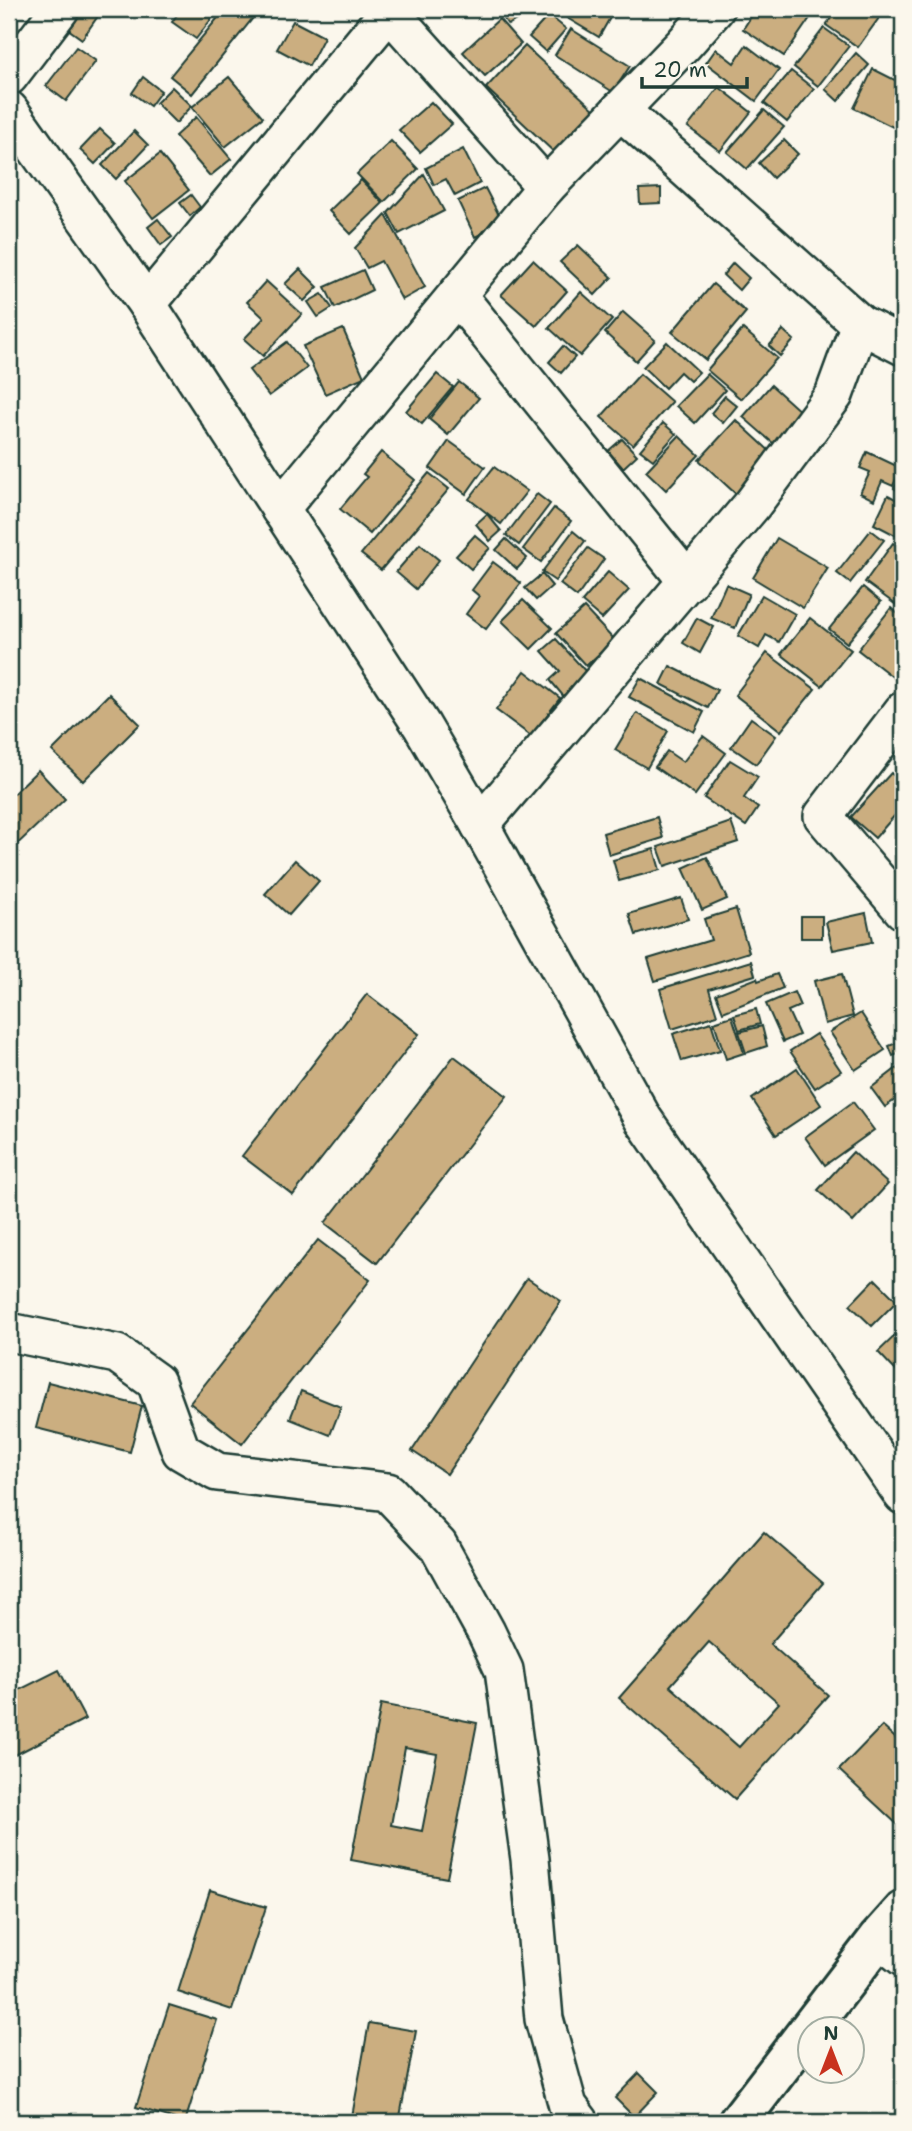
<svg xmlns="http://www.w3.org/2000/svg" width="912" height="2131" viewBox="0 0 912 2131" font-family="'Shantell Sans',sans-serif">
<rect width="100%" height="100%" fill="#fbf7ec"/>
<filter id="ink" filterUnits="userSpaceOnUse"><feTurbulence type="fractalNoise" baseFrequency=".0143" numOctaves="2"/><feDisplacementMap in="SourceGraphic" scale="14" xChannelSelector="R" yChannelSelector="G"/><feConvolveMatrix kernelMatrix="1 2 1 2 8 2 1 2 1" color-interpolation-filters="sRGB"/></filter>
<g filter="url(#ink)">
<g fill="#cbae80" stroke="#1f3d34" stroke-width="2" fill-rule="evenodd">
<polygon points="82,9 87,9 98,16 82,39 68,29"/>
<polygon points="181,9 219,9 196,39 172,22"/>
<polygon points="225,9 241,9 253,18 192,94 170,76"/>
<polygon points="497,9 534,9 508,25"/>
<polygon points="573,9 615,9 599,37 567,18"/>
<polygon points="756,9 803,9 812,15 784,56 743,29"/>
<polygon points="838,9 881,9 884,11 858,47 826,25"/>
<polygon points="549,15 566,29 546,52 529,37"/>
<polygon points="499,19 521,44 485,76 463,52"/>
<polygon points="293,21 324,37 309,66 277,49"/>
<polygon points="824,28 849,46 818,86 794,67"/>
<polygon points="571,29 630,66 613,92 555,55"/>
<polygon points="746,45 779,70 756,101 706,63 716,49 734,63"/>
<polygon points="525,46 596,111 556,154 486,88"/>
<polygon points="76,47 96,61 66,101 46,86"/>
<polygon points="856,53 869,65 838,101 825,89"/>
<polygon points="873,69 903,84 903,132 854,108"/>
<polygon points="791,71 814,89 787,122 764,103"/>
<polygon points="143,77 161,91 150,106 132,93"/>
<polygon points="229,77 263,117 225,147 192,107"/>
<polygon points="172,87 192,106 176,123 156,103"/>
<polygon points="719,87 751,112 720,151 688,127"/>
<polygon points="431,102 452,124 420,152 399,130"/>
<polygon points="764,110 784,127 747,169 727,152"/>
<polygon points="196,117 231,159 210,176 175,136"/>
<polygon points="100,129 115,143 95,164 80,150"/>
<polygon points="134,131 148,145 116,179 102,165"/>
<polygon points="784,140 798,154 773,178 759,163"/>
<polygon points="391,141 418,169 384,202 357,174"/>
<polygon points="463,149 480,183 455,196 446,179 434,185 426,168"/>
<polygon points="160,154 189,190 153,218 125,181"/>
<polygon points="424,174 444,211 399,234 388,213"/>
<polygon points="361,180 383,203 351,234 329,211"/>
<polygon points="485,188 503,223 475,237 458,201"/>
<polygon points="661,188 661,203 640,204 639,189"/>
<polygon points="191,195 200,207 190,216 180,203"/>
<polygon points="386,215 425,287 402,300 381,261 367,268 355,248"/>
<polygon points="158,219 172,237 161,245 148,227"/>
<polygon points="578,245 612,277 595,295 560,262"/>
<polygon points="533,260 567,291 536,326 501,295"/>
<polygon points="733,263 749,278 739,290 723,275"/>
<polygon points="300,269 318,287 304,301 285,284"/>
<polygon points="363,270 372,290 335,308 325,287"/>
<polygon points="266,281 302,314 263,356 244,339 264,318 247,302"/>
<polygon points="713,284 746,312 706,360 672,332"/>
<polygon points="581,292 612,320 580,356 549,328"/>
<polygon points="322,294 332,308 318,317 308,302"/>
<polygon points="623,312 655,340 636,361 605,333"/>
<polygon points="343,329 364,377 325,394 303,346"/>
<polygon points="743,329 777,358 741,399 707,370"/>
<polygon points="783,330 794,340 780,356 769,346"/>
<polygon points="287,342 307,368 269,396 249,370"/>
<polygon points="667,342 699,372 690,381 680,372 665,388 643,367"/>
<polygon points="563,346 575,357 561,373 549,362"/>
<polygon points="437,374 453,387 422,424 406,411"/>
<polygon points="640,374 672,402 633,445 601,417"/>
<polygon points="707,374 725,390 695,423 676,406"/>
<polygon points="459,382 479,398 448,435 429,419"/>
<polygon points="771,385 802,413 774,444 743,417"/>
<polygon points="725,396 737,406 723,423 711,413"/>
<polygon points="736,420 774,455 737,495 699,460"/>
<polygon points="663,423 676,434 653,460 640,450"/>
<polygon points="679,436 699,455 666,490 646,471"/>
<polygon points="622,439 637,455 623,468 608,451"/>
<polygon points="449,441 485,467 466,494 430,468"/>
<polygon points="381,452 415,480 370,534 340,509 367,477 363,474"/>
<polygon points="867,452 901,468 893,486 882,481 874,500 860,493 870,472 860,468"/>
<polygon points="494,467 527,491 501,524 469,499"/>
<polygon points="429,473 449,489 381,570 361,554"/>
<polygon points="903,476 903,495 894,488"/>
<polygon points="537,494 550,504 519,545 506,535"/>
<polygon points="888,495 903,503 903,539 874,524"/>
<polygon points="554,508 571,521 541,562 523,549"/>
<polygon points="487,514 501,531 490,541 476,524"/>
<polygon points="871,530 884,540 850,583 837,573"/>
<polygon points="573,531 585,541 555,581 542,572"/>
<polygon points="475,535 490,548 471,569 456,556"/>
<polygon points="777,538 828,568 803,608 753,578"/>
<polygon points="506,539 527,558 517,569 496,550"/>
<polygon points="893,543 903,550 903,610 865,582"/>
<polygon points="420,544 439,560 416,589 396,572"/>
<polygon points="588,548 604,559 577,597 560,584"/>
<polygon points="493,562 521,583 486,629 466,614 479,596 472,590"/>
<polygon points="608,572 629,590 602,619 582,602"/>
<polygon points="542,574 552,586 536,600 525,588"/>
<polygon points="726,584 749,594 735,628 711,618"/>
<polygon points="863,587 881,602 847,643 829,629"/>
<polygon points="762,595 795,614 779,642 766,635 759,648 738,636"/>
<polygon points="523,600 552,628 531,649 502,621"/>
<polygon points="584,608 614,640 586,666 556,633"/>
<polygon points="891,608 903,618 903,685 858,650"/>
<polygon points="697,618 714,627 700,653 683,643"/>
<polygon points="810,618 851,650 822,686 781,654"/>
<polygon points="556,639 588,674 564,697 550,680 560,671 542,651"/>
<polygon points="767,653 815,689 781,731 735,695"/>
<polygon points="670,666 717,690 708,708 661,684"/>
<polygon points="525,671 560,698 531,736 496,710"/>
<polygon points="640,678 704,712 694,732 629,697"/>
<polygon points="109,694 140,724 83,781 52,751"/>
<polygon points="637,713 668,731 647,768 615,750"/>
<polygon points="751,718 776,736 756,764 731,747"/>
<polygon points="703,736 726,753 695,795 655,767 667,751 683,762"/>
<polygon points="730,760 758,777 744,798 758,808 746,826 704,798"/>
<polygon points="38,770 65,799 9,852 9,798"/>
<polygon points="891,773 903,784 903,821 896,814 875,838 851,817"/>
<polygon points="657,817 663,838 609,855 603,833"/>
<polygon points="731,822 738,842 665,866 658,847"/>
<polygon points="654,849 660,870 619,881 613,860"/>
<polygon points="707,857 727,899 702,910 683,868"/>
<polygon points="295,860 319,881 289,915 265,894"/>
<polygon points="681,898 688,919 636,935 629,914"/>
<polygon points="736,909 749,952 655,981 648,959 711,940 704,919"/>
<polygon points="866,913 872,942 833,950 826,922"/>
<rect x="801" y="916" width="21" height="22"/>
<polygon points="751,961 755,975 709,989 717,1015 672,1029 660,989"/>
<polygon points="777,974 783,988 723,1012 716,994 757,978 758,981"/>
<polygon points="842,974 853,1016 825,1024 814,981"/>
<polygon points="794,992 800,1006 788,1011 799,1035 783,1042 766,1004"/>
<polygon points="367,994 419,1034 293,1195 242,1156"/>
<polygon points="756,1009 760,1024 739,1030 734,1015"/>
<polygon points="861,1013 885,1050 855,1070 830,1032"/>
<polygon points="732,1016 744,1053 726,1059 714,1022"/>
<polygon points="711,1022 720,1050 682,1061 673,1034"/>
<polygon points="762,1026 767,1046 746,1053 739,1032"/>
<polygon points="816,1034 841,1071 815,1088 790,1051"/>
<polygon points="903,1040 903,1052 893,1056 889,1046"/>
<polygon points="454,1056 507,1096 377,1263 325,1223"/>
<polygon points="797,1068 821,1105 776,1135 752,1099"/>
<polygon points="897,1068 903,1076 903,1094 885,1107 871,1088"/>
<polygon points="853,1102 874,1130 825,1165 805,1137"/>
<polygon points="853,1152 888,1184 853,1222 818,1190"/>
<polygon points="318,1240 370,1280 242,1444 190,1403"/>
<polygon points="527,1278 561,1301 447,1474 412,1451"/>
<polygon points="875,1279 897,1301 872,1326 850,1305"/>
<polygon points="903,1328 903,1364 896,1371 878,1352"/>
<polygon points="48,1382 142,1406 130,1452 36,1428"/>
<polygon points="301,1391 341,1407 330,1435 290,1419"/>
<path d="M 764,1532 L 823,1583 L 770,1644 L 828,1695 L 735,1799 L 619,1698 ZM 709,1642 L 779,1703 L 739,1747 L 670,1686 Z"/>
<polygon points="59,1670 85,1719 9,1758 9,1695"/>
<path d="M 381,1704 L 477,1723 L 447,1878 L 351,1860 ZM 405,1748 L 437,1754 L 422,1831 L 391,1825 Z"/>
<polygon points="882,1726 903,1745 903,1821 899,1826 839,1770"/>
<polygon points="210,1890 266,1907 232,2010 178,1992"/>
<polygon points="169,2005 217,2020 185,2122 136,2107"/>
<polygon points="369,2023 416,2031 399,2122 351,2122"/>
<polygon points="639,2073 658,2092 634,2117 615,2098"/>
</g>
<g fill="none" stroke-linecap="round" stroke-linejoin="round">
<g stroke="#1f3d34" stroke-width="42">
<g id="street">
<polyline points="389,11 546,187"/>
<polyline points="9,76 60,9"/>
<polyline points="9,110 147,304 422,726 480,825 643,1119 903,1495"/>
<polyline points="620,110 860,324 903,346"/>
<polyline points="457,295 688,582"/>
<polyline points="147,304 391,9"/>
<polyline points="280,509 546,187 683,45 715,9"/>
<polyline points="903,711 823,816 903,910"/>
<polyline points="480,825 752,505 834,395 860,324"/>
<polyline points="9,1332 117,1354 156,1382 181,1451 217,1472 388,1492 438,1545 486,1632 504,1670 530,1859 544,2019 568,2106 580,2122"/>
<polyline points="879,1938 903,1957"/>
</g>
</g>
<g stroke="#1f3d34" stroke-width="44">
<polyline id="secondary" points="738,2122 879,1938 903,1911"/>
</g>
<use href="#street" stroke="#fbf7ec" stroke-width="37"/>
<use href="#secondary" stroke="#fbf7ec" stroke-width="38"/>
</g>
</g>
<rect width="912" height="2131" fill="none" stroke="#fbf7ec" stroke-width="35"/>
<rect x="18" y="18" width="877" height="2096" fill="none" stroke="#1f3d34" stroke-width="2.5" filter="url(#ink)"/>
<g transform="translate(831 2050)"><circle r="33" fill="#fbf7ec" stroke="#a3ada2" stroke-width="2"/>
<path d="M0-5L12 26L0 18L-12 26Z" fill="#c8321e"/>
<text y="-10" font-size="19" font-weight="bold" text-anchor="middle" fill="#1f3d34">N</text>
</g>
<path d="M642 77v10h105v-10" fill="none" stroke="#1f3d34" stroke-width="3.5"/>
<text x="653" y="77" font-size="21" fill="#1f3d34" stroke="#fbf7ec" stroke-width="5" paint-order="stroke">20 m</text>
</svg>
